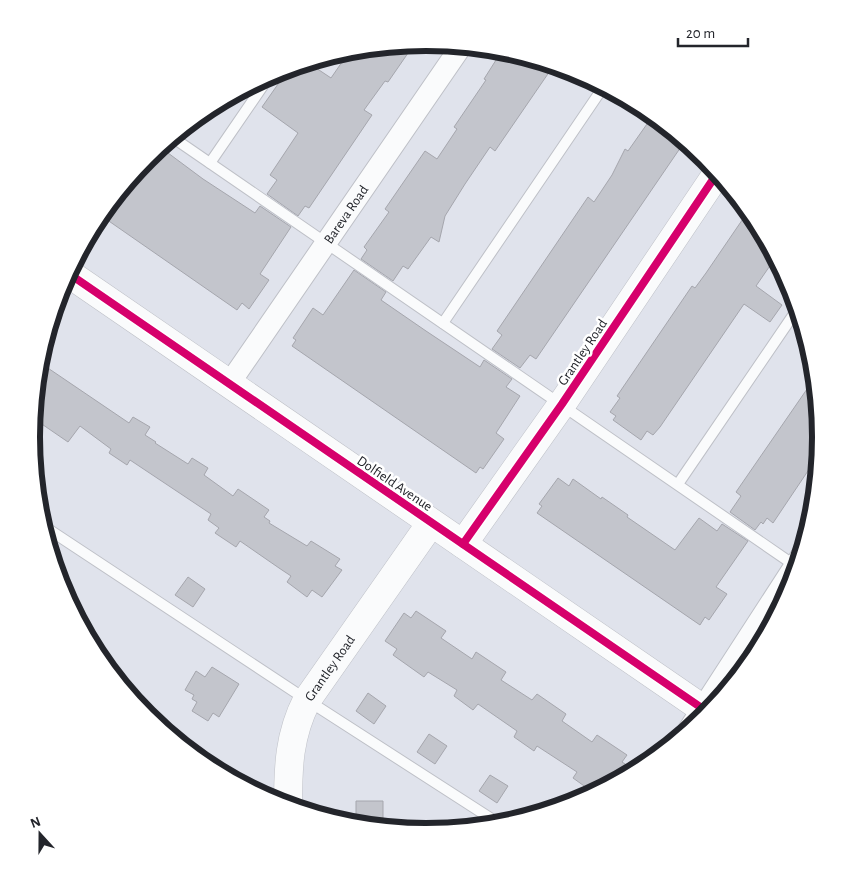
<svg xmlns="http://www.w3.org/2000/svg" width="853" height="874" viewBox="0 0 853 874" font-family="'Alegreya Sans',sans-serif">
<rect width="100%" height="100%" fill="#e0e3ec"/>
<g fill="#c3c5cc" stroke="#a5a6ad">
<polygon points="415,43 388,82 385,81 364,110 372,115 309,208 305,206 298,216 267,194 277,180 270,175 298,133 262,107 290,67 307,62 331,78 351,49"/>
<polygon points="503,49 554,65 495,151 490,147 465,184 445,216 439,242 431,237 408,269 403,266 393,281 361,259 367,250 364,247 389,212 385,209 425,151 437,159 457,129 454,127 486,80 484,79"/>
<polygon points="654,114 685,141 536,359 530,355 520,368 492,349 502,335 497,331 588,197 594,202 612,175 625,149 628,151"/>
<polygon points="160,147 203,179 255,213 260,206 291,227 260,274 269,280 249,309 242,303 237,310 103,217 107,211 105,209 147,157"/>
<polygon points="749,210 755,218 776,257 756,286 782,305 770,322 744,304 660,427 653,435 647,431 641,440 613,420 616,416 610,412 620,398 617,396 692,286 695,288 706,273"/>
<polygon points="354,270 386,292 381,300 426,331 480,367 484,360 512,379 506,387 520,396 496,433 504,439 483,469 480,467 476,473 292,346 296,340 293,338 313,308 323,315"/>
<polygon points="39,362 129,423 133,417 150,427 145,435 156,442 155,443 188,464 192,458 208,468 204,475 233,496 238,489 269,510 264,517 270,521 269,523 307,546 311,541 340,559 335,566 342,570 322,597 312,590 307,597 287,582 291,576 279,568 240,541 236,547 215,533 219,528 208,520 211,514 130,460 127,465 109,453 111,449 80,426 68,442 33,418"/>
<polygon points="816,376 822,437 820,453 773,523 767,518 763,524 761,522 755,530 730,512 741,496 736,492"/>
<polygon points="558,478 569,486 573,479 601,499 602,497 628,515 627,517 675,550 699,518 717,531 722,524 748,541 716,587 727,594 709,620 705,617 700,625 537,513 542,506 539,504"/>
<polygon points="188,577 205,589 193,607 175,595"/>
<polygon points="416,611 446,631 441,638 472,659 476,652 506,672 501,680 532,700 537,694 566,714 562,721 592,742 597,735 627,755 622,762 628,766 618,780 594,793 573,778 577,772 537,746 534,751 514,737 517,731 478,704 473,710 454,696 457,690 428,672 424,677 393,655 397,649 385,641 404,613 411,618"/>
<polygon points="212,667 239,684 219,717 213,713 208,721 192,711 197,702 192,699 194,695 185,690 196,671 205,677"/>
<polygon points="368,693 386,706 374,724 356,711"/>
<polygon points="429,734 447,746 435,764 417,752"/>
<polygon points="490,775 508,786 497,803 479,791"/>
<polygon points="356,801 383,801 383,828 356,825"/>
</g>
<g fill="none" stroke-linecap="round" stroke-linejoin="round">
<g stroke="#bec0c7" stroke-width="12">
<g id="lane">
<polyline points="172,137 797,567"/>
<polyline points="210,163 271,74"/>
<polyline points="443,323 604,86"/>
<polyline points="678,484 798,308"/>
<polyline points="42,525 307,700 501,825"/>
</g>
</g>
<g stroke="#bec0c7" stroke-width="23">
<g id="street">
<path id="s1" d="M 229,384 L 462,45"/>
<polyline points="688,731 802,555"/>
</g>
</g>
<g stroke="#bec0c7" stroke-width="29">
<g id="secondary">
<polyline points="68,273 709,713"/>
<polyline points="463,544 562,404 718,172"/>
<path id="s2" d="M 288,806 C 288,767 289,735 307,700 L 431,523"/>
</g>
</g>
<use href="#lane" stroke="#fafbfc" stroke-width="10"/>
<use href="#street" stroke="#fafbfc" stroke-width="21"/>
<use href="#secondary" stroke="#fafbfc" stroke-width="28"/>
<g stroke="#fff" stroke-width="11">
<g id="cycleway">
<polyline points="68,273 709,713"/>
<polyline points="463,544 562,404 718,172"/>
</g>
</g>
<use href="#cycleway" stroke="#d6006c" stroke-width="8"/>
</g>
<g text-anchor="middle" stroke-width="5" stroke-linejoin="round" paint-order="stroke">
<g font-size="14" fill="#23252b" stroke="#fff">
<text dy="5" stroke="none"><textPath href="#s1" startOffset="206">Bareva Road</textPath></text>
<text transform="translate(582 352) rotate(-56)" y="5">Grantley Road</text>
<text transform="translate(395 483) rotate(34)" y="5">Dolfield Avenue</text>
<text dy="5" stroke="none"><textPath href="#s2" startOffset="148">Grantley Road</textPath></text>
</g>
</g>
<path d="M0 0H853V874H0ZM40 437a386 386 0 1 1 772 0a386 386 0 1 1-772 0Z" fill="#fff" fill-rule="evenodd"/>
<path fill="none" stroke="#23252b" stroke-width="6" d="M40 437a386 386 0 1 1 772 0a386 386 0 1 1-772 0Z"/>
<g transform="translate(40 834) rotate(339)" stroke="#ffffff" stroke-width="4" paint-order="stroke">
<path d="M0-4L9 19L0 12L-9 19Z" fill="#23252b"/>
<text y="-8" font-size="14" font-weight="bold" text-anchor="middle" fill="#23252b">N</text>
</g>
<path d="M678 38v8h70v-8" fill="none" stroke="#23252b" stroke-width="2.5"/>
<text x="686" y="38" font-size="15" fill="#23252b" stroke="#ffffff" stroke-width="4" paint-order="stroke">20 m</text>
</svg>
